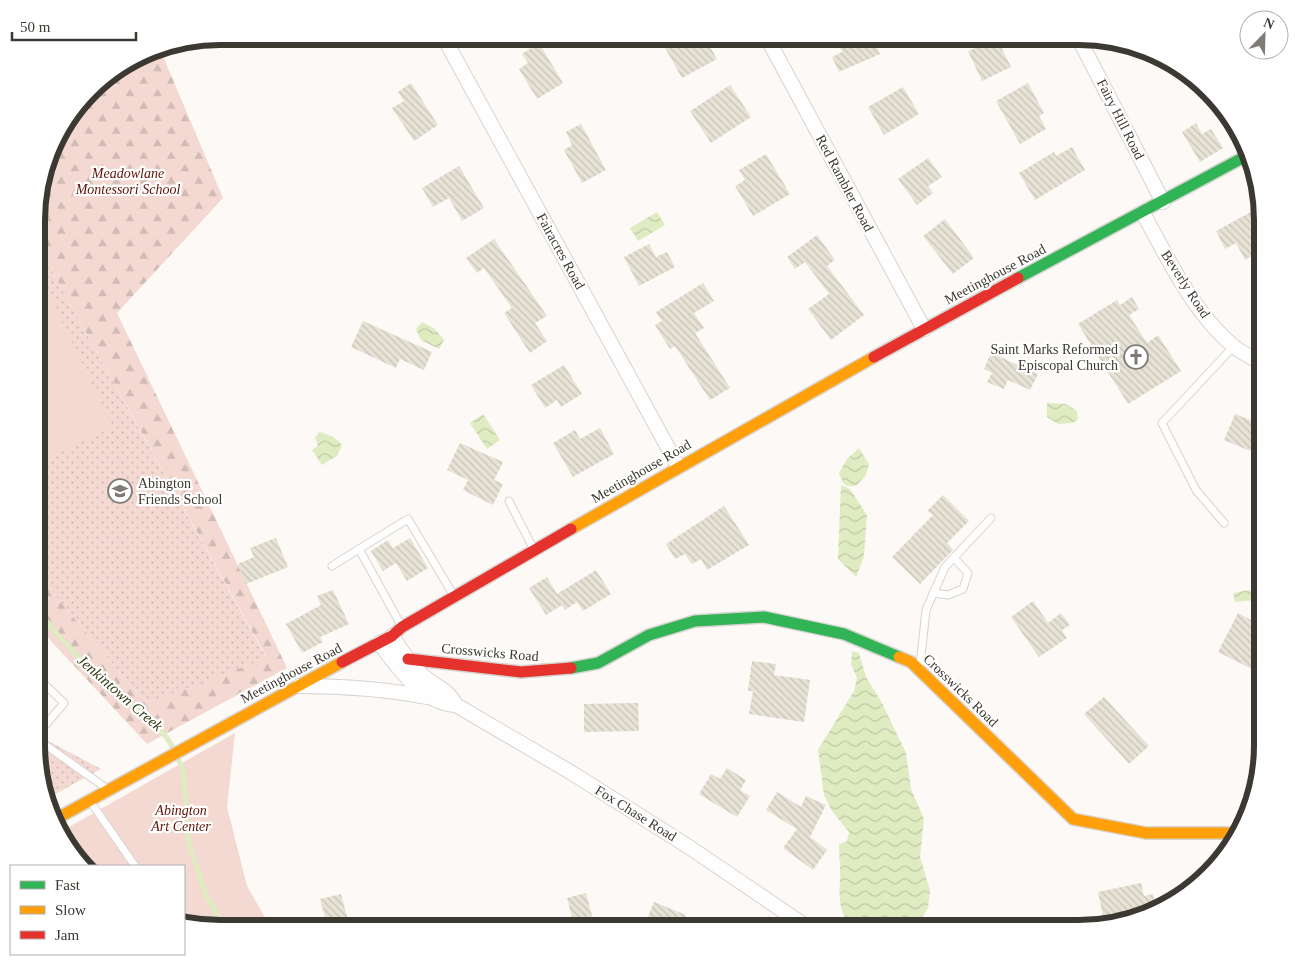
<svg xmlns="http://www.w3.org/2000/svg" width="1299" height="965" viewBox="0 0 1299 965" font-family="Georgia,serif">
<defs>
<pattern id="grass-dots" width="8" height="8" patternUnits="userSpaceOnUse" patternTransform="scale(1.25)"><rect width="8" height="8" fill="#f3d9d2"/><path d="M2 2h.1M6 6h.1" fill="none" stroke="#d1bbb5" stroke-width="1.8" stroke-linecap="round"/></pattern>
<pattern id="forest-firs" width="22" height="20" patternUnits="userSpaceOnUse" patternTransform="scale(1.25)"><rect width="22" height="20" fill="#f3d9d2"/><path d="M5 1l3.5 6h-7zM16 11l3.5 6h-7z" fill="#d1bbb5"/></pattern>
<pattern id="water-waves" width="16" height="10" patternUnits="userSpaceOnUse" patternTransform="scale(1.25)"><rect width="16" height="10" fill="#dfebc1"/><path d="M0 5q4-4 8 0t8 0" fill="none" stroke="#c0caa6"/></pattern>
<pattern id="building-back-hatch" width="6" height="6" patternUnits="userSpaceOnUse" patternTransform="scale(1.25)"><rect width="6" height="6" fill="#e6e2d5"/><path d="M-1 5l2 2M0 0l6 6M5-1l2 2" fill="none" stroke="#c6c3b7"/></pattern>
</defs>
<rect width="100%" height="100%" fill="#fcf9f6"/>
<g fill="url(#grass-dots)">
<polygon points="38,246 267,659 150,702 140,696 37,574"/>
<polygon points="37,735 101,769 48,798 37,757"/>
</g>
<g fill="url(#forest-firs)">
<polygon points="159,47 223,198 117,313 287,668 147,744 37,626 37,574 140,696 150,702 267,658 38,246 38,196 61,128 99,82"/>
<polygon points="769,916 785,929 758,929"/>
</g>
<g fill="#f3d9d2">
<polygon points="38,271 113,427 37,463"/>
<polygon points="235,733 227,807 247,886 271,928 208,928 184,923 184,866 86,866 60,832"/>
</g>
<g fill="url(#water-waves)">
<polygon points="657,212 665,225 638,241 630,228"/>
<polygon points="422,322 435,329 444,340 439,349 421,340 416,329"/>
<polygon points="1047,403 1066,404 1077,411 1078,419 1073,423 1058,424 1047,417"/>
<polygon points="483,414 500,440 487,449 470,423"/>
<polygon points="320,432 334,437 342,445 337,456 322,465 312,450 318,446 315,437"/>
<polygon points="859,448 869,464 866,475 856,486 847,486 843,483 839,473 847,459"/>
<polygon points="841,485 850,489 867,515 864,556 856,577 838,559"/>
<polygon points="1249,590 1256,593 1255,600 1235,602 1233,593"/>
<path d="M 852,651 L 859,653 L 866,677 L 882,703 L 906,753 L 911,789 L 924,819 L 920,857 L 930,890 L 928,908 L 915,929 L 852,929 C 839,910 839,902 840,881 C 841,869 839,857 839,845 L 847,841 L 849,832 L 832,811 L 824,795 L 818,750 L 854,691 L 857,678 L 851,664 Z"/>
</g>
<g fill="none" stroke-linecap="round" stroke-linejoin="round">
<g stroke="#dfebc1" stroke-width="5">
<path d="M 37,610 C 62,641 90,670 119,696 C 141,715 161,723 174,750"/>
<polyline points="177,757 183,769 189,844 206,896 214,908 223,928"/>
</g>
</g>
<g fill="url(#building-back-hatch)">
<polygon points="669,36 704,36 717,59 682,78 665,48 674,44"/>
<polygon points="835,37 872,37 880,54 839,72 832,57 842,52"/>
<polygon points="969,37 996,37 1011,67 982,81 968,51 975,48"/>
<polygon points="539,43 563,83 537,99 519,69 528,63 522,54"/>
<polygon points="411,83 438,125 414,141 392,108 404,101 398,92"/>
<polygon points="1028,83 1044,113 1039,116 1046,129 1020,144 996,101"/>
<polygon points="730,85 751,117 711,143 690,111"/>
<polygon points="903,87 919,114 884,135 868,107"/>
<polygon points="1196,123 1202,134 1211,129 1223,148 1200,162 1182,132"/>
<polygon points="581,124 606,170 582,183 564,150 572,145 566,132"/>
<polygon points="1072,147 1085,170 1035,200 1019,173 1054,152 1056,156"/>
<polygon points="766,154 790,194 753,216 735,186 745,180 739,170"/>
<polygon points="928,158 942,177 928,186 933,193 917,205 898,179"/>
<polygon points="459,166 484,208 462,221 449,198 433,207 422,188"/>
<polygon points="1260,207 1263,220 1263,250 1245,260 1236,243 1225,249 1216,231"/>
<polygon points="945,219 974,258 953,274 923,236"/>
<polygon points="817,235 835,260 827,266 864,315 831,340 808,309 829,294 805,262 795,269 787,257"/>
<polygon points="494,239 547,316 535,323 547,341 530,353 504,313 512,308 484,268 477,273 466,258"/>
<polygon points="649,244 656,257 667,252 675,267 639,286 624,257"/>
<polygon points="703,283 714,301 694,313 704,328 695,333 730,388 710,400 675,346 670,349 655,325 662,321 656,312"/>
<polygon points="1132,297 1139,309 1129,315 1147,343 1158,335 1181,371 1128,404 1078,324 1117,300 1120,305"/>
<polygon points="363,321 432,352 424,370 400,359 396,368 351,347"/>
<polygon points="991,353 1038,374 1030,390 1008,380 1004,389 987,382 992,373 984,369"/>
<polygon points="564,365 582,394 561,407 557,400 545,408 531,385"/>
<polygon points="1235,414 1263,425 1263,443 1255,440 1250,451 1224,440"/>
<polygon points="600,428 614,454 573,477 553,443 575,430 580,439"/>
<polygon points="460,443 503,462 494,480 503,484 493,505 463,490 468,480 447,470"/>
<polygon points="943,495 969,521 947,543 953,550 920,584 892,557 933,515 927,511"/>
<polygon points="724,506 749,545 707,570 701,559 692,564 685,554 675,559 666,544"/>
<polygon points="276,538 288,567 246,584 238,564 254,557 250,548"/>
<polygon points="410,538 428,568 407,581 396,563 383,571 371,551 388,540 393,548"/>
<polygon points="596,570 611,594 583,611 577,602 565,610 562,605 546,615 529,588 547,577 557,594"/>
<polygon points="333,590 349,624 320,637 323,642 302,653 286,624 321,605 317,596"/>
<polygon points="1033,601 1048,623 1061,613 1070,625 1062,630 1067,638 1039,657 1011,617"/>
<polygon points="1238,613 1262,626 1262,674 1218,652"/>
<polygon points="752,661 776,664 774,675 810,680 804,722 749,714 753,691 748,691"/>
<polygon points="1104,697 1149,746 1129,764 1084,714"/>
<polygon points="638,703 639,731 584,732 584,704"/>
<polygon points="727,768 746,780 740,790 750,796 737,817 699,794 711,774 720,779"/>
<polygon points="777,792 801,807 806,796 826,805 810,837 827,850 813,870 783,848 797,829 766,810"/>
<polygon points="1141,883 1144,896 1153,894 1156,909 1104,921 1098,892"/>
<polygon points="586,893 595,927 575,929 567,898"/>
<polygon points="341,894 350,928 328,928 320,899"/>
<polygon points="654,902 686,915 681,929 643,929"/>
</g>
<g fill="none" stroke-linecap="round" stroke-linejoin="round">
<g stroke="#d7d4d0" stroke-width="9">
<g id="lane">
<polyline points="509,501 534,550"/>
<polyline points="1224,523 1196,490 1162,423 1234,346"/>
<polyline points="332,566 359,549"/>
<polyline points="933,593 948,595 963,589 968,573 954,558"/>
<polyline points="402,627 359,549 408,519 454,596"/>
<polyline points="920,666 926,610 945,567 991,518"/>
<polyline points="37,735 64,703 37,677"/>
<polyline points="37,739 106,788"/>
<polyline points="90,801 135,866"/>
</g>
</g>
<g stroke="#d7d4d0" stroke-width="16">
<g id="street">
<polyline points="443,36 678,466"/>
<polyline points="766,36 924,329"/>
<polyline points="1078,37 1163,202"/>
<path d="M 1143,213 C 1168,259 1193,312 1233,346 C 1242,353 1253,358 1263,364"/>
<path d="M 392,636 C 402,651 412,668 427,679 C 440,689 447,689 456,705"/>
<path d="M 379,643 C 399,668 421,703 456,705 L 572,773 L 689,847 L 810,929"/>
<path d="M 299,686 C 343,686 384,689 427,697"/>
</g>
</g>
<g stroke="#d7d4d0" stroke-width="14">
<g id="fast">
<polyline points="1018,278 1248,155"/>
<polyline points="571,668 598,663 649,635 695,621 764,617 844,634 899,657"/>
</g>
</g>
<g stroke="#d7d4d0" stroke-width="14">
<g id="slow">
<polyline points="571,529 874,357"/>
<polyline points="899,657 911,662 1073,819 1146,833 1238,833"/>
<polyline points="54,820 342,662"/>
</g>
</g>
<g stroke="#d7d4d0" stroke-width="14">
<g id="jam">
<polyline points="874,357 1018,278"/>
<polyline points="408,659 521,672 571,668"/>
<polyline points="342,662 392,636 402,627 571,529"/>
</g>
</g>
<use href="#lane" stroke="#fffefe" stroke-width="7"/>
<use href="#street" stroke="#fffefe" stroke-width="14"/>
<use href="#fast" stroke="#30b455" stroke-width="11"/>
<use href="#slow" stroke="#ff9f0a" stroke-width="11"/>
<use href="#jam" stroke="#e5322d" stroke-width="11"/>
</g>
<defs>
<g id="church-ring" transform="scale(1.25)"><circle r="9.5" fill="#fff" stroke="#7f7c77" stroke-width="1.5"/><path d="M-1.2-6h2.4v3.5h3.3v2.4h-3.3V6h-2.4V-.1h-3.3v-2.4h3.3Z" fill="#7f7c77"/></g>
<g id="school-ring" transform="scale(1.25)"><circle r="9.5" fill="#fff" stroke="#7f7c77" stroke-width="1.5"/><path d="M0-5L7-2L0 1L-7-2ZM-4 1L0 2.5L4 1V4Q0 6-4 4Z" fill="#7f7c77"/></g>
</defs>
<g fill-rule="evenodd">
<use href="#church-ring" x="1136" y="357"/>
<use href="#school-ring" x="120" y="491"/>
</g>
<g text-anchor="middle" stroke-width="4.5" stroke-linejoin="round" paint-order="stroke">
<g font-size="14" fill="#3c3832" stroke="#fff">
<text transform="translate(1121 119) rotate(63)" y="5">Fairy Hill Road</text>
<text transform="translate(845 183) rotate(62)" y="5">Red Rambler Road</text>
<text transform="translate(561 251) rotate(61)" y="5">Fairacres Road</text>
<text transform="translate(995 274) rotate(-28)" y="5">Meetinghouse Road</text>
<text transform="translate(1186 284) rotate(57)" y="5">Beverly Road</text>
<text transform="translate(641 471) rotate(-30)" y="5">Meetinghouse Road</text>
<text transform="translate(490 652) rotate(5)" y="5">Crosswicks Road</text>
<text transform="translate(291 673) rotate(-28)" y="5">Meetinghouse Road</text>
<text transform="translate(961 690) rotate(44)" y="5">Crosswicks Road</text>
<text transform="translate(636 813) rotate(32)" y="5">Fox Chase Road</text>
</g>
<g font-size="14" font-style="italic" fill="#5e1205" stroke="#fff">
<text x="128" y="178">Meadowlane<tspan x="128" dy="16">Montessori School</tspan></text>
<text x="181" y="815">Abington<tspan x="181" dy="16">Art Center</tspan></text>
</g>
<g font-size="14" fill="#3c3832" stroke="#fff" text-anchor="end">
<text x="1118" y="354">Saint Marks Reformed<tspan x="1118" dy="16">Episcopal Church</tspan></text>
<text x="138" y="488" text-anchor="start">Abington<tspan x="138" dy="16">Friends School</tspan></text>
</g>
<g font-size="15" font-style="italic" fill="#323d12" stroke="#fff">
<text transform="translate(120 693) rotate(41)" y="5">Jenkintown Creek</text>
</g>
</g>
<path d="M0 0H1299V965H0ZM220 45H1079A175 175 0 0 1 1254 220V745A175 175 0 0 1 1079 920H220A175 175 0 0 1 45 745V220A175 175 0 0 1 220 45Z" fill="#fff" fill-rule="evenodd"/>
<path fill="none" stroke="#3c3832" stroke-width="6" d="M220 45H1079A175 175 0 0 1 1254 220V745A175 175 0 0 1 1079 920H220A175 175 0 0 1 45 745V220A175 175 0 0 1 220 45Z"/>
<rect x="10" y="865" width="175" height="90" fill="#ffffff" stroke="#b1afad"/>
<rect x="20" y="881" width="25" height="8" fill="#30b455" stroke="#b1afad"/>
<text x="55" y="890" font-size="15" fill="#3c3832">Fast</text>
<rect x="20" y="906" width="25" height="8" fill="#ff9f0a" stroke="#b1afad"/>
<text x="55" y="915" font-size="15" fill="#3c3832">Slow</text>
<rect x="20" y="931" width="25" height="8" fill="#e5322d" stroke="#b1afad"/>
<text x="55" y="940" font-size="15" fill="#3c3832">Jam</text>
<g transform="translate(1264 35) rotate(23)"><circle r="24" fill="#ffffff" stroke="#b1afad"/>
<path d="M0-4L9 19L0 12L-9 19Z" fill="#7f7c77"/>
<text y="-8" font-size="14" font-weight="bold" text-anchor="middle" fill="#3c3832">N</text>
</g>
<path d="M12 32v8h124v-8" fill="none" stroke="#3c3832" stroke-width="2.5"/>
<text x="20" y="32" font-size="15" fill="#3c3832" stroke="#ffffff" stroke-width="4" paint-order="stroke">50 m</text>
</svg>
